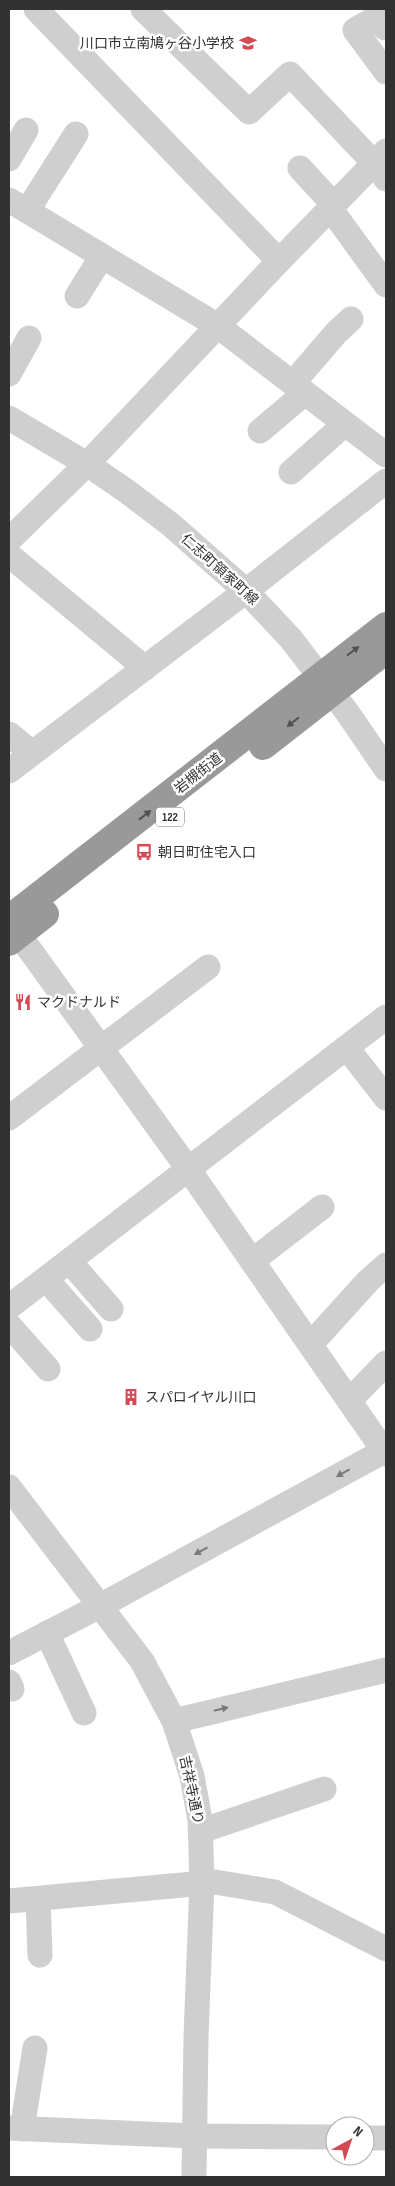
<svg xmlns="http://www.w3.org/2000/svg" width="395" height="2186" viewBox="0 0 395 2186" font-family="'Sofia Sans Condensed','Noto Sans JP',sans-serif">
<rect width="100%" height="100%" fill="#fff"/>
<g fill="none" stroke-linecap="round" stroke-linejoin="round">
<g stroke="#cfcfcf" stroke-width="25">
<polyline points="36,9 279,261"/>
<polyline points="143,9 249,112 290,74 375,164 386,179"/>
<polyline points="386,27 385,28 378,17 355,30 386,72"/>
<polyline points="9,159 26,130"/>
<polyline points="300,168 334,205"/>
<polyline points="9,200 218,326 386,455"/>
<polyline points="330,208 386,285"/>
<polyline points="27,211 76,134"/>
<polyline points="77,296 102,256"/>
<polyline points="9,374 29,338"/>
<polyline points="293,383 336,333 351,319"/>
<polyline points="9,418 87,464 125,490 170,524 246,591 291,639 347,712 386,769"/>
<polyline points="260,431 305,393"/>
<polyline points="291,472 345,424"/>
<polyline points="9,540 87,464 279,261 386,151"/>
<polyline points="9,555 145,668"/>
<polyline points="9,734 31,752"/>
<polyline points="9,771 246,591 386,481"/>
<polyline points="9,921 189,1170 386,1454"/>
<polyline points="347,1048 386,1098"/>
<polyline points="9,1118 208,967"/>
<polyline points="252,1261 322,1207"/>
<polyline points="70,1262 111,1309"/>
<polyline points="46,1279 90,1329"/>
<polyline points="9,1307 386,1017"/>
<polyline points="9,1325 48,1369"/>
<polyline points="311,1344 368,1281 386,1265"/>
<polyline points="350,1400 386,1363"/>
<polyline points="9,1487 142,1661 174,1721 192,1776 200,1820 202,1883 196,2036 194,2177"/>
<polyline points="47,1633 84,1713"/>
<polyline points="9,1653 100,1606 386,1450"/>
<polyline points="9,1682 12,1689"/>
<polyline points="174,1721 386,1670"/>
<polyline points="201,1831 324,1789"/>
<polyline points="38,1899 40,1955"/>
<polyline points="9,1901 215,1882 275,1892 386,1949"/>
<polyline points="9,2128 194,2136 335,2137"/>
<polyline points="22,2129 35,2048"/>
<polyline points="365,2138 386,2138"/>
</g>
<g stroke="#999" stroke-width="28">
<polyline points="263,746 386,650"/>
<polyline points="9,919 386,626"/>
<polyline points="9,942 45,914"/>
</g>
</g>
<defs><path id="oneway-solid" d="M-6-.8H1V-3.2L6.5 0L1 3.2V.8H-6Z" transform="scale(1.25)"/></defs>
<g fill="#515151">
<use href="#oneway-solid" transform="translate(353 651) rotate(-37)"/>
<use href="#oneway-solid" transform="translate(293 722) rotate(142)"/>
<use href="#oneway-solid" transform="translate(145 815) rotate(-38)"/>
</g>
<g fill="#797979">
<use href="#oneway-solid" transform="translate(343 1473) rotate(151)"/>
<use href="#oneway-solid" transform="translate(201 1551) rotate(151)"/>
<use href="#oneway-solid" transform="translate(221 1709) rotate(-13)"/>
</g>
<defs>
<g id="school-bare" transform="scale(1.35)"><path d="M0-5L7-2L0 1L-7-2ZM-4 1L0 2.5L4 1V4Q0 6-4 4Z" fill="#d44953" stroke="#fff" stroke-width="2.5" paint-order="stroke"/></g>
<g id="bus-bare" transform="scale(1.35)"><path d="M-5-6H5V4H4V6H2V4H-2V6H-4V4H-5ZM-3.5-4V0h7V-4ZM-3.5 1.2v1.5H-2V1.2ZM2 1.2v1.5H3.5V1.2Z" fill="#d44953" stroke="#fff" stroke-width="2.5" paint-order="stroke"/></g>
<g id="restaurant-bare" transform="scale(1.35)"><path d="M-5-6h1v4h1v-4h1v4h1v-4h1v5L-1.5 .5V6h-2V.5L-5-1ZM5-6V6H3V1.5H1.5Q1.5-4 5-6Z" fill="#d44953" stroke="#fff" stroke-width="2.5" paint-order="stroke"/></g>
<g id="building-bare" transform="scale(1.35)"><path d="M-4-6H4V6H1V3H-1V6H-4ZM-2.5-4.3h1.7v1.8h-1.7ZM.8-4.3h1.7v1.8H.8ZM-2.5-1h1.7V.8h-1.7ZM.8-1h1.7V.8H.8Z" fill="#d44953" stroke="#fff" stroke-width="2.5" paint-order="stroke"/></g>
</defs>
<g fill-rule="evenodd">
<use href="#school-bare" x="248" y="43"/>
<use href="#bus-bare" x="144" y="852"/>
<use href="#restaurant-bare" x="23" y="1002"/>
<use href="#building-bare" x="131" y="1397"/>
</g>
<g text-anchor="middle" stroke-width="5" stroke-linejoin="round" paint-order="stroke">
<rect fill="#fff" stroke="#707070" stroke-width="1" x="156" y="807.5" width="28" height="19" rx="4"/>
<g font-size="12" font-weight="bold" fill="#323232">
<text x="170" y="821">122</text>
</g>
<g font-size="14" fill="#323232" stroke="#fff" text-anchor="start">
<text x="234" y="48" text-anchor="end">川口市立南鳩ヶ谷小学校</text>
<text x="158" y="857">朝日町住宅入口</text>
<text x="37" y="1007">マクドナルド</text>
<text x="145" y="1402">スパロイヤル川口</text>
</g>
<g font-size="14" fill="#323232" stroke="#fff">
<text transform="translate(220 569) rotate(42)" y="5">仁志町領家町線</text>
<text transform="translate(198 773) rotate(-38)" y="5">岩槻街道</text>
<text transform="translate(192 1790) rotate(78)" y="5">吉祥寺通り</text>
</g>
</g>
<rect width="395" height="2186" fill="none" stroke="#323232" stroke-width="20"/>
<g transform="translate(350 2141) rotate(40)"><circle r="24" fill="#ffffff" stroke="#adadad"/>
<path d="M0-4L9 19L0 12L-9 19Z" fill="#d44953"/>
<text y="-8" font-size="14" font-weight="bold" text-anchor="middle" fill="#323232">N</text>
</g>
</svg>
